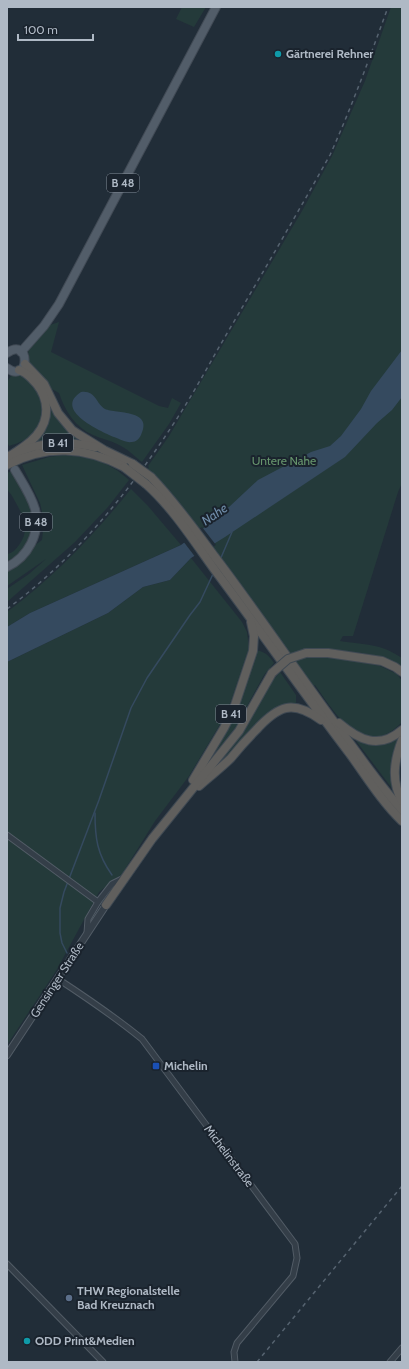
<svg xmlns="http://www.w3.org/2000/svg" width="409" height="1369" viewBox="0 0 409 1369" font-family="Cabin,sans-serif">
<rect width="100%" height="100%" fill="#212d38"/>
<g fill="#243a3a">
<polygon points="182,7 206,7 194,27 176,19"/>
<path d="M 391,7 L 402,7 L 402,483 L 398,492 L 353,636 L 343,636 L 340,641 C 365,645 380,643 402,658 L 402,667 C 386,654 356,652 335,650 L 330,658 L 353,661 L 380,666 L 397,674 L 402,681 L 401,723 C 395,729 389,734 381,736 C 352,745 329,704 315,685 L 313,687 L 146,471 L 149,467 L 148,466 L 169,436 L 302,211 L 332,156 L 365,81 Z"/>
<path d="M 59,322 L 51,352 L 159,406 L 168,408 L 172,398 L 181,403 L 169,424 L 142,462 C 134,456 127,448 117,444 C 110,440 101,439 93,435 C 75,427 65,411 59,393 L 50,388 L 29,364 L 28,350 L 50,325 Z"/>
<path d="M 14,374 L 19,374 C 40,385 51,413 34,432 C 27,440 19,443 9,446 L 7,442 L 7,382 L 11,376 Z"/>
<polygon points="49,403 82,440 62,439 32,443"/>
<path d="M 63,455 C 79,456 100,459 113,468 C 119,471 124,476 129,480 L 108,507 L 75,542 L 7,602 L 7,589 L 29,574 L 46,559 L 7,586 L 7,572 L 24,560 L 34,546 L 42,540 L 44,521 L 40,503 L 22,465 L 49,457 Z"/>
<path d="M 12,471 C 17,480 23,490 27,499 C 37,523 31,550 7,561 L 7,554 C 13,553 16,549 19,545 C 32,528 21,512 12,496 C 11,494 8,491 7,489 C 6,485 7,477 7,473 Z"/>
<path d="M 131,489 L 148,506 L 181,545 L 30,613 L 7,627 L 7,612 C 54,577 94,535 131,489 Z"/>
<polygon points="191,558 242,622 247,632 249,648 231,701 219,726 189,776 155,821 122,874 99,892 56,971 7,1045 7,662 108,613 143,587 170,580"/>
<path d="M 256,650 C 265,652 269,655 274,663 L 264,675 L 235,728 L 202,769 Z"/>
<polygon points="280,672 296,695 296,705 289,705 239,746 203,780 268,686"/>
<polygon points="402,735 398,741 394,791 354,738 362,742"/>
</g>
<g fill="#354a5f">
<polygon points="402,350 402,397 392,410 377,423 345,457 225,537 191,558 170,580 143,587 108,613 7,662 7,627 30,613 181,545 209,524 216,515 229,507 258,480 311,452 330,446 341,436 361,409 371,391"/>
<path d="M 81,392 C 96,390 96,404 105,409 C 116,414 154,409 141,435 C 139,439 136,442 132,442 C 126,443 120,439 114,437 C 100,431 53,410 81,392 Z"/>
</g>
<polygon fill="#212d38" points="202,527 216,545 196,558 183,541"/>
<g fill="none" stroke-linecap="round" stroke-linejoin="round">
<g stroke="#354a5f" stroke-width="1.5">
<polyline points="220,560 232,532"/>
<path d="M 95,813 C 95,838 97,854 112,875"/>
<polyline points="67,953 62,943 60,933 60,908 64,892 99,800 131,708 147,678 190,615 200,602 213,574"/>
</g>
<g stroke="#525c66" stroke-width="7">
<g id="minor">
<polyline points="7,835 98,902"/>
<polyline points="87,933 88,919 98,902 112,884 124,878"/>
<path d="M 58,979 C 87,998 115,1017 142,1039 L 295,1244 L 297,1258 L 293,1276 L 237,1343 L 234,1352 L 235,1362"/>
<polyline points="7,1264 103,1362"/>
<polyline points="390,1362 402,1348"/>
</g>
</g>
<g stroke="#525c66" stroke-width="8">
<polyline id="tertiary" points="7,1055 106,905"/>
</g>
<g stroke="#414a55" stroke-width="10">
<g id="primary">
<polyline points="21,352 44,326 59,304 216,7"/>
<path d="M 7,353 C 31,336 30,385 7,368"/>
<path d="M 7,567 C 28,557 41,533 35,509 C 31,495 22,482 15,470"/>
</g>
</g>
<g stroke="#3f4953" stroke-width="10">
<g id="trunk">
<polyline points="25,364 44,384 58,413 72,430 78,434 104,450 133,464"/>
<path d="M 13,454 C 23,447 35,440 41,429 C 51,412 46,392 32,379 C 28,375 25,372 19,370"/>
<path d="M 7,457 C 34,443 65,440 95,447"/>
<path d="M 7,465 C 47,444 85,447 124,467"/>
<path d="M 151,477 C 175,502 195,530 215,557 C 259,615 299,675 343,734 C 362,759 380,786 402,810"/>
<path d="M 146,484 C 174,509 195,543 217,573 C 262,633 305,695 350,754 C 366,776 382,802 402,821"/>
<polyline points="306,653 328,653 382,661 395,667 402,672"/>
<path d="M 339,723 C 359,740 379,750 402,730"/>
<path d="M 402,740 C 394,761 391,781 402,801"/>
<polyline points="193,780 224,728 234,708 253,651 254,636 251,622"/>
<path d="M 199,786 C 210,776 221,768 231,758 C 239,748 247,739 256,730 C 278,706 292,699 321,720"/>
<polyline points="106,905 152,839 239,731 272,673"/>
</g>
</g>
<use href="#minor" stroke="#343e48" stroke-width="5"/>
<use href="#tertiary" stroke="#343e48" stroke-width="6"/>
<use href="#primary" stroke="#525d69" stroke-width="8"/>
<use href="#trunk" stroke="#605f5d" stroke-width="8"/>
<g stroke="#566370" stroke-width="1.5" stroke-dasharray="4 4" stroke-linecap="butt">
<path d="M 7,609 C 73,560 127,495 172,426 C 193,395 210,362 229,330 C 263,272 297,214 330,155 C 352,106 370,57 388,7"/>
<polyline points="257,1362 402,1186"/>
</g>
<g stroke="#3f4953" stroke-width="10" stroke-linecap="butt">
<g id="trunk-bridge">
<polyline points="133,464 151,477"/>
<polyline points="124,467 146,484"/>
<polyline points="272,673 288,659 306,653"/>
</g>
</g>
<use href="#trunk-bridge" stroke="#605f5d" stroke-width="8"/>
</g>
<g fill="#0f9aa8" stroke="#1a232d" stroke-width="1.5">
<circle cx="278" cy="54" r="4"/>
<circle cx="27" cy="1341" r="4"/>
</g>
<rect fill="#1a4fb4" stroke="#1a232d" stroke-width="1.5" x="152" y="1062" width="8" height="8" rx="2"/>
<circle fill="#5c6f8a" stroke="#1a232d" stroke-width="1.5" cx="69" cy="1298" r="4"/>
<g text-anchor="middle" stroke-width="4" stroke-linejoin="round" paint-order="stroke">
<g fill="#1a232d" stroke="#828c97" stroke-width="1">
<rect x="107" y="174" width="32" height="18" rx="3"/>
<rect x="43" y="434" width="30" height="18" rx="3"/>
<rect x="20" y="513" width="32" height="18" rx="3"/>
<rect x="216" y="705" width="30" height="18" rx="3"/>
</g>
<g font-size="11" font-weight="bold" fill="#afb9c5">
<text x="123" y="187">B 48</text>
<text x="58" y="447">B 41</text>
<text x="36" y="526">B 48</text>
<text x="231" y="718">B 41</text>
</g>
<g font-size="12" font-weight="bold" fill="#afb9c5" stroke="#1a232d" text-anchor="start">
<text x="286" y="58">Gärtnerei Rehner</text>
<text x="164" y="1070">Michelin</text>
<text x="77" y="1295">THW Regionalstelle<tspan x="77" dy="14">Bad Kreuznach</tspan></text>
<text x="35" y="1345">ODD Print&amp;Medien</text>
</g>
<g font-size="12" fill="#67956d" stroke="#1a232d">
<text x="284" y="465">Untere Nahe</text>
</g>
<g font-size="12" fill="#afb9c5" stroke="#1a232d">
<text transform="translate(57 980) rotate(-57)" y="4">Gensinger Straße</text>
<text transform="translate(229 1156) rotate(53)" y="4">Michelinstraße</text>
</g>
<g font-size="13" font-style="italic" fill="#708da9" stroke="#1a232d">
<text transform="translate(214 514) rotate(-35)" y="5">Nahe</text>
</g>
</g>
<rect width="409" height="1369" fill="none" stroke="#afb9c5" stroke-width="16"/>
<path d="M18 34v6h75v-6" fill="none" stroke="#afb9c5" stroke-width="2"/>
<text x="24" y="34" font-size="12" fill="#afb9c5" stroke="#1a232d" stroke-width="3" paint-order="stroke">100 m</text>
</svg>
